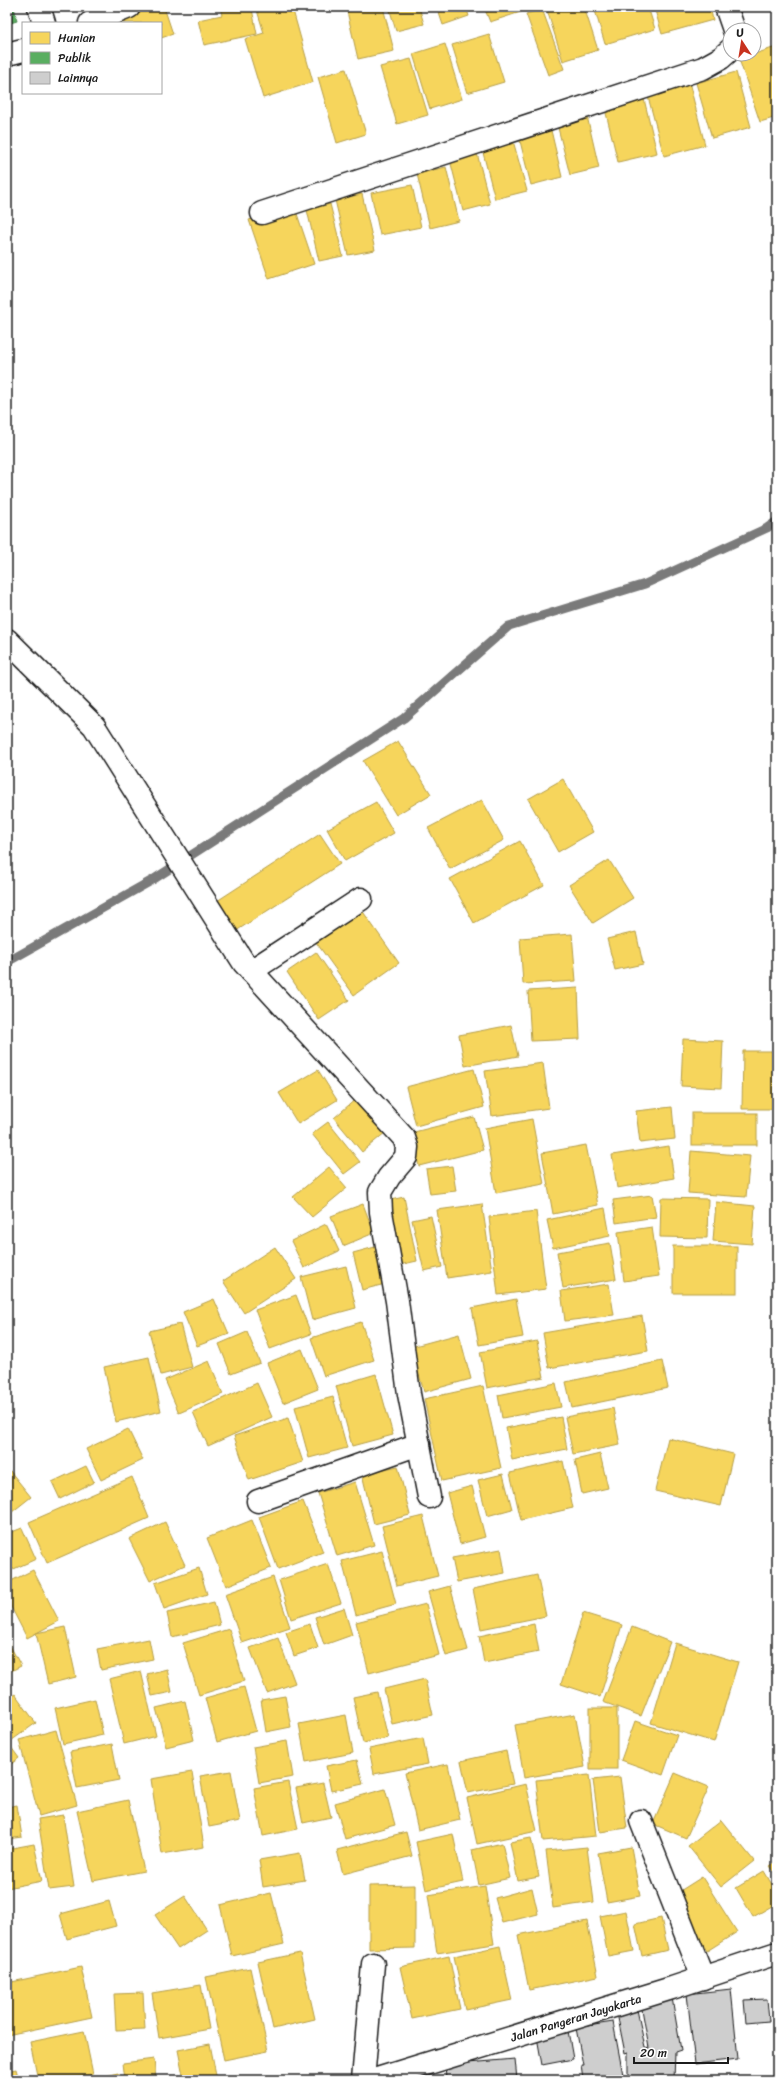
<svg xmlns="http://www.w3.org/2000/svg" width="784" height="2087" viewBox="0 0 784 2087" font-family="Sriracha,sans-serif">
<rect width="100%" height="100%" fill="#fff"/>
<filter id="ink" filterUnits="userSpaceOnUse"><feTurbulence type="fractalNoise" baseFrequency=".025" numOctaves="2"/><feDisplacementMap in="SourceGraphic" scale="8" xChannelSelector="R" yChannelSelector="G"/><feConvolveMatrix kernelMatrix="1 2 1 2 8 2 1 2 1" color-interpolation-filters="sRGB"/></filter>
<g filter="url(#ink)">
<g fill="#f6d55c" stroke="#b59e49">
<polygon points="155,7 164,7 173,34 161,38 161,23 114,23 113,21"/>
<polygon points="220,7 244,7 245,10 252,9 257,34 204,45 198,20 222,15"/>
<polygon points="256,7 292,7 313,82 263,98 245,39 264,33"/>
<polygon points="346,7 383,7 394,51 358,59"/>
<polygon points="389,7 419,7 424,24 396,31"/>
<polygon points="437,7 466,7 469,16 443,25"/>
<polygon points="484,7 536,7 490,22"/>
<polygon points="556,7 584,7 598,50 563,61 547,10"/>
<polygon points="594,7 648,7 655,29 605,44"/>
<polygon points="654,7 710,7 713,20 662,34"/>
<polygon points="542,9 564,69 548,75 526,14"/>
<polygon points="489,34 504,82 467,93 452,45"/>
<polygon points="445,44 462,99 430,109 413,54"/>
<polygon points="776,47 777,117 760,122 739,59"/>
<polygon points="411,59 428,115 397,124 380,67"/>
<polygon points="346,69 366,134 337,143 318,77"/>
<polygon points="736,72 751,127 712,138 696,83"/>
<polygon points="689,82 705,145 664,156 647,93"/>
<polygon points="644,99 657,153 618,162 605,109"/>
<polygon points="587,116 599,168 570,175 557,124"/>
<polygon points="550,126 562,177 531,185 518,133"/>
<polygon points="512,137 527,191 495,199 481,145"/>
<polygon points="477,153 490,204 463,211 450,160"/>
<polygon points="446,167 459,221 430,228 417,174"/>
<polygon points="412,185 421,227 380,235 371,193"/>
<polygon points="362,194 375,250 348,255 335,200"/>
<polygon points="330,204 343,256 319,261 307,210"/>
<polygon points="294,205 314,264 269,279 249,220"/>
<polygon points="398,741 431,794 396,815 363,761"/>
<polygon points="563,779 593,832 558,852 528,799"/>
<polygon points="482,800 504,840 450,869 428,828"/>
<polygon points="376,802 394,833 345,861 327,829"/>
<polygon points="320,834 340,864 236,931 217,901"/>
<polygon points="520,841 544,885 474,923 450,879"/>
<polygon points="609,860 633,898 593,923 569,885"/>
<polygon points="359,906 399,963 354,995 313,938"/>
<polygon points="636,932 643,964 615,970 607,939"/>
<polygon points="572,934 576,981 523,984 520,938"/>
<polygon points="316,952 349,1000 319,1020 287,972"/>
<polygon points="578,988 580,1039 531,1041 528,991"/>
<polygon points="511,1025 518,1056 465,1066 459,1035"/>
<polygon points="683,1039 723,1041 721,1088 681,1086"/>
<polygon points="743,1051 777,1051 777,1109 742,1109"/>
<polygon points="543,1063 549,1108 492,1116 485,1071"/>
<polygon points="474,1069 484,1107 416,1126 406,1087"/>
<polygon points="318,1070 337,1100 298,1124 279,1093"/>
<polygon points="357,1098 386,1132 362,1152 334,1118"/>
<polygon points="672,1107 675,1139 640,1143 636,1111"/>
<rect x="692" y="1113" width="65" height="32"/>
<polygon points="474,1117 483,1150 419,1166 410,1133"/>
<polygon points="532,1119 544,1184 496,1193 485,1128"/>
<polygon points="328,1122 360,1162 344,1174 312,1134"/>
<polygon points="586,1145 598,1205 553,1214 542,1153"/>
<polygon points="669,1146 674,1178 617,1188 612,1155"/>
<polygon points="691,1151 750,1156 746,1197 688,1193"/>
<polygon points="452,1166 456,1191 430,1194 426,1169"/>
<polygon points="329,1167 347,1188 312,1217 293,1197"/>
<polygon points="652,1195 656,1217 616,1223 613,1200"/>
<polygon points="404,1197 417,1261 399,1265 386,1201"/>
<polygon points="661,1198 708,1199 707,1238 660,1237"/>
<polygon points="716,1202 755,1206 752,1244 713,1241"/>
<polygon points="363,1204 374,1233 343,1246 331,1216"/>
<polygon points="482,1204 492,1271 447,1278 437,1210"/>
<polygon points="605,1208 610,1236 553,1248 547,1220"/>
<polygon points="536,1211 546,1289 498,1295 489,1217"/>
<polygon points="431,1216 442,1267 424,1271 412,1220"/>
<polygon points="326,1224 339,1251 304,1268 291,1241"/>
<polygon points="652,1227 659,1276 624,1281 618,1232"/>
<polygon points="610,1243 616,1279 563,1288 557,1252"/>
<rect x="673" y="1246" width="64" height="47"/>
<polygon points="275,1247 296,1279 244,1313 223,1281"/>
<polygon points="375,1247 385,1284 362,1290 353,1253"/>
<polygon points="346,1266 356,1308 312,1320 301,1277"/>
<polygon points="609,1284 614,1315 565,1321 561,1291"/>
<polygon points="296,1295 311,1334 270,1349 255,1310"/>
<polygon points="214,1299 229,1334 197,1346 183,1312"/>
<polygon points="516,1299 523,1337 479,1345 472,1308"/>
<polygon points="642,1316 648,1351 549,1368 543,1333"/>
<polygon points="361,1322 374,1360 324,1376 311,1338"/>
<polygon points="180,1324 192,1367 161,1375 149,1331"/>
<polygon points="247,1332 260,1363 231,1374 219,1344"/>
<polygon points="459,1334 471,1379 424,1392 411,1347"/>
<polygon points="537,1341 544,1377 487,1388 480,1352"/>
<polygon points="302,1349 318,1389 283,1403 267,1363"/>
<polygon points="149,1357 161,1411 116,1422 104,1367"/>
<polygon points="209,1361 223,1394 179,1413 165,1380"/>
<polygon points="662,1361 668,1388 572,1408 566,1382"/>
<polygon points="376,1374 393,1435 352,1446 336,1386"/>
<polygon points="257,1383 272,1417 208,1446 193,1412"/>
<polygon points="556,1383 561,1407 502,1418 498,1395"/>
<polygon points="483,1386 501,1468 442,1481 424,1399"/>
<polygon points="333,1397 347,1448 309,1458 295,1407"/>
<polygon points="613,1408 620,1445 573,1454 565,1417"/>
<polygon points="561,1417 567,1449 512,1460 506,1428"/>
<polygon points="288,1418 303,1462 249,1480 234,1436"/>
<polygon points="128,1429 143,1460 101,1480 86,1449"/>
<polygon points="668,1438 733,1454 721,1506 655,1491"/>
<polygon points="600,1454 608,1488 582,1494 575,1460"/>
<polygon points="563,1461 573,1508 521,1520 510,1473"/>
<polygon points="86,1466 94,1482 60,1499 52,1482"/>
<polygon points="398,1466 410,1515 374,1524 362,1474"/>
<polygon points="10,1471 31,1497 7,1516 7,1474"/>
<polygon points="503,1474 512,1509 487,1516 478,1480"/>
<polygon points="132,1477 149,1518 47,1563 29,1522"/>
<polygon points="355,1482 374,1545 337,1556 318,1493"/>
<polygon points="472,1486 485,1537 460,1544 447,1493"/>
<polygon points="303,1501 323,1552 278,1569 259,1517"/>
<polygon points="423,1516 438,1576 397,1586 382,1526"/>
<polygon points="252,1520 271,1568 226,1586 207,1538"/>
<polygon points="165,1522 185,1565 150,1581 129,1539"/>
<polygon points="22,1528 36,1559 7,1572 7,1534"/>
<polygon points="501,1549 505,1573 457,1582 452,1558"/>
<polygon points="382,1551 396,1604 356,1615 342,1561"/>
<polygon points="328,1564 341,1603 291,1619 279,1580"/>
<polygon points="199,1568 207,1594 164,1609 155,1583"/>
<polygon points="33,1570 59,1621 27,1638 7,1599 7,1583"/>
<polygon points="537,1575 546,1616 481,1629 473,1589"/>
<polygon points="273,1577 290,1627 242,1643 225,1594"/>
<polygon points="450,1586 468,1650 446,1656 428,1592"/>
<polygon points="214,1602 220,1625 172,1637 167,1613"/>
<polygon points="426,1604 439,1655 369,1673 356,1622"/>
<polygon points="344,1608 352,1635 324,1645 315,1617"/>
<polygon points="583,1613 622,1625 600,1697 561,1684"/>
<polygon points="310,1624 318,1648 294,1656 286,1632"/>
<polygon points="534,1624 539,1652 484,1663 479,1636"/>
<polygon points="65,1627 76,1677 48,1684 36,1633"/>
<polygon points="632,1627 670,1642 641,1716 603,1702"/>
<polygon points="229,1629 244,1681 199,1695 183,1643"/>
<polygon points="278,1638 295,1683 267,1693 250,1648"/>
<polygon points="149,1639 153,1659 101,1670 97,1649"/>
<polygon points="7,1640 21,1666 7,1673"/>
<polygon points="675,1643 738,1662 714,1742 651,1723"/>
<polygon points="167,1669 172,1692 152,1696 147,1674"/>
<polygon points="141,1671 156,1736 124,1744 109,1679"/>
<polygon points="425,1679 433,1715 392,1724 384,1689"/>
<polygon points="244,1687 256,1731 217,1742 205,1698"/>
<polygon points="377,1692 388,1738 363,1743 353,1697"/>
<polygon points="15,1694 36,1723 8,1743 19,1758 7,1767 7,1699"/>
<polygon points="285,1696 291,1727 266,1732 261,1700"/>
<polygon points="95,1699 103,1735 63,1744 55,1708"/>
<polygon points="185,1701 194,1740 166,1747 156,1708"/>
<rect x="590" y="1708" width="27" height="61"/>
<polygon points="575,1714 585,1767 524,1778 515,1725"/>
<polygon points="346,1715 353,1753 306,1762 299,1724"/>
<polygon points="635,1721 677,1735 663,1775 621,1760"/>
<polygon points="56,1730 77,1805 39,1816 19,1740"/>
<polygon points="423,1738 428,1764 374,1774 369,1749"/>
<polygon points="287,1741 293,1777 259,1783 253,1747"/>
<polygon points="112,1744 119,1780 77,1788 70,1752"/>
<polygon points="506,1751 513,1784 468,1793 461,1761"/>
<polygon points="357,1760 363,1784 331,1791 326,1766"/>
<polygon points="448,1764 460,1820 418,1830 405,1773"/>
<polygon points="231,1771 240,1821 209,1827 200,1776"/>
<polygon points="192,1772 204,1847 162,1854 151,1779"/>
<polygon points="675,1773 709,1787 686,1838 653,1824"/>
<polygon points="589,1775 596,1836 543,1841 536,1780"/>
<polygon points="620,1777 627,1828 600,1832 593,1780"/>
<polygon points="288,1782 298,1829 263,1836 254,1788"/>
<polygon points="323,1783 331,1817 303,1823 296,1788"/>
<polygon points="526,1784 537,1831 477,1844 467,1798"/>
<polygon points="385,1789 395,1825 345,1839 335,1803"/>
<polygon points="128,1800 144,1871 93,1881 77,1811"/>
<polygon points="17,1805 22,1837 7,1839 7,1807"/>
<polygon points="63,1815 74,1887 49,1890 38,1819"/>
<polygon points="721,1820 754,1861 721,1887 688,1846"/>
<polygon points="406,1832 412,1856 343,1874 337,1850"/>
<polygon points="453,1834 463,1882 426,1890 416,1842"/>
<polygon points="531,1838 539,1877 518,1881 510,1842"/>
<polygon points="502,1843 510,1878 479,1885 472,1850"/>
<polygon points="34,1844 42,1881 7,1888 7,1849"/>
<polygon points="587,1847 594,1902 553,1908 546,1851"/>
<polygon points="631,1847 640,1896 607,1902 598,1853"/>
<polygon points="300,1853 305,1880 263,1887 259,1860"/>
<polygon points="777,1861 777,1875 770,1866"/>
<polygon points="764,1871 777,1893 777,1903 753,1917 736,1888"/>
<polygon points="702,1877 737,1932 707,1951 672,1896"/>
<polygon points="415,1885 415,1948 369,1949 369,1886"/>
<polygon points="485,1886 494,1944 437,1953 428,1895"/>
<polygon points="532,1888 538,1914 502,1923 495,1898"/>
<polygon points="271,1893 284,1944 232,1956 220,1905"/>
<polygon points="185,1896 207,1930 178,1949 155,1915"/>
<polygon points="109,1901 116,1926 67,1939 60,1914"/>
<polygon points="626,1911 634,1951 608,1956 600,1916"/>
<polygon points="661,1918 668,1950 642,1956 635,1924"/>
<polygon points="587,1921 598,1976 529,1990 518,1935"/>
<polygon points="500,1946 512,2000 465,2010 454,1956"/>
<polygon points="300,1953 315,2019 273,2029 258,1962"/>
<polygon points="449,1956 460,2009 412,2019 400,1967"/>
<polygon points="81,1967 92,2017 7,2035 7,1983"/>
<polygon points="250,1968 268,2051 224,2060 206,1977"/>
<polygon points="201,1985 209,2029 159,2038 152,1993"/>
<polygon points="143,1993 145,2029 116,2030 114,1994"/>
<polygon points="84,2031 93,2074 65,2080 38,2080 30,2042"/>
<polygon points="210,2044 217,2080 184,2080 178,2050"/>
<polygon points="154,2059 156,2080 125,2080 123,2063"/>
<polygon points="16,2069 19,2080 7,2080 7,2071"/>
<polygon points="119,2073 120,2080 88,2080"/>
</g>
<polygon fill="#5aae61" stroke="#47824c" points="7,7 14,7 17,21 7,24"/>
<g fill="none" stroke-linecap="round" stroke-linejoin="round">
<polyline stroke="#7a7a7a" stroke-width="9" points="7,962 151,881 404,718 509,626 645,584 767,528 777,521"/>
</g>
<g fill="#cecece" stroke="#1c1c1c">
<polygon points="731,1989 738,2059 695,2064 687,1994"/>
<polygon points="671,1992 681,2050 675,2052 674,2080 628,2080 628,2052 625,2053 616,2008 636,2005 645,2047 649,2048 640,1998"/>
<polygon points="767,1999 769,2021 746,2023 744,2000"/>
<polygon points="613,2022 624,2080 583,2080 581,2065 583,2065 576,2028"/>
<polygon points="568,2031 573,2059 542,2065 537,2037"/>
<polygon points="515,2059 517,2080 446,2080 445,2065"/>
<polygon points="732,2078 732,2080 711,2080"/>
</g>
<g fill="none" stroke-linecap="round" stroke-linejoin="round">
<g stroke="#1c1c1c" stroke-width="25">
<g id="street">
<polyline points="39,7 44,23"/>
<polyline points="726,7 734,30"/>
<polyline points="90,23 129,7"/>
<polyline points="7,54 23,50"/>
<polyline points="262,213 703,68 721,58 730,50"/>
<polyline points="7,640 94,726 244,963 404,1138 407,1147 406,1157 389,1177 380,1192 381,1212 397,1301 409,1394 429,1497"/>
<polyline points="251,971 361,899"/>
<polyline points="258,1501 419,1444"/>
<polyline points="641,1821 703,1978"/>
<polyline points="363,2080 373,1964"/>
<polyline points="374,2080 672,1988 777,1953"/>
</g>
</g>
<use href="#street" stroke="#fff" stroke-width="22"/>
</g>
</g>
<g text-anchor="middle" stroke-width="4" stroke-linejoin="round" paint-order="stroke">
<g font-size="12" fill="#1c1c1c" stroke="#fff">
<text transform="translate(576 2018) rotate(-17)" y="4">Jalan Pangeran Jayakarta</text>
</g>
</g>
<rect width="784" height="2087" fill="none" stroke="#fff" stroke-width="24"/>
<rect x="12" y="12" width="760" height="2063" fill="none" stroke="#1c1c1c" stroke-width="1.5" filter="url(#ink)"/>
<rect x="22" y="22" width="140" height="72" fill="#ffffff" stroke="#a4a4a4"/>
<rect x="30" y="32" width="20" height="12" fill="#f6d55c" stroke="#a4a4a4"/>
<text x="58" y="42" font-size="12" fill="#1c1c1c">Hunian</text>
<rect x="30" y="52" width="20" height="12" fill="#5aae61" stroke="#a4a4a4"/>
<text x="58" y="62" font-size="12" fill="#1c1c1c">Publik</text>
<rect x="30" y="72" width="20" height="12" fill="#cecece" stroke="#a4a4a4"/>
<text x="58" y="82" font-size="12" fill="#1c1c1c">Lainnya</text>
<g transform="translate(742 42) rotate(348)"><circle r="19" fill="#ffffff" stroke="#a4a4a4"/>
<path d="M0-3L7 15L0 10L-7 15Z" fill="#c8321e"/>
<text y="-6" font-size="11" font-weight="bold" text-anchor="middle" fill="#1c1c1c">U</text>
</g>
<path d="M634 2057v6h94v-6" fill="none" stroke="#1c1c1c" stroke-width="2"/>
<text x="640" y="2057" font-size="12" fill="#1c1c1c" stroke="#ffffff" stroke-width="3" paint-order="stroke">20 m</text>
</svg>
